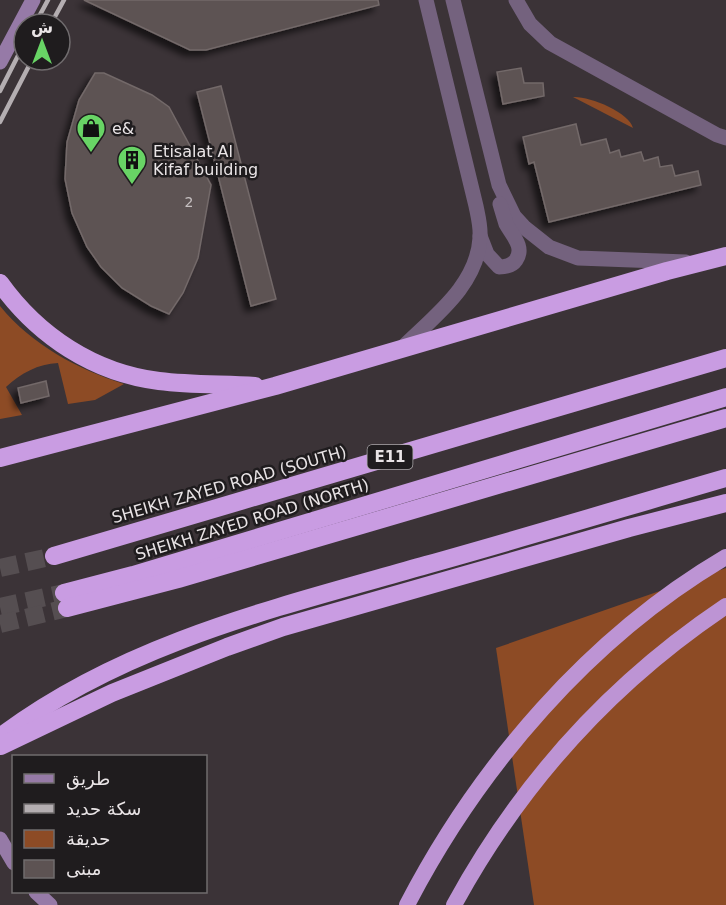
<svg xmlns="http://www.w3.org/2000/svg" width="726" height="905" viewBox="0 0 726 905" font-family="'DejaVu Sans',Cairo,sans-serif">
<defs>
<filter id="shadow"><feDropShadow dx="-5.5" dy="5.5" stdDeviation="3" flood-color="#0009"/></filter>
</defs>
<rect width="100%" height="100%" fill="#3b3337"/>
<g fill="#8d4b25">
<path d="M 573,97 C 589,96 629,112 633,128 Z"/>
<path d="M 0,306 C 32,345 77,369 124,384 L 95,400 L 68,404 L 58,363 C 38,364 21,373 6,387 L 22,415 L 0,419 Z"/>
<polygon points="726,568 726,905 534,905 496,648"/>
</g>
<g fill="#5d5353" stroke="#736969" stroke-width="1.5" filter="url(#shadow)">
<polygon points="84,0 378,0 379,5 206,50 190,50"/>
<polygon points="521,68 524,83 543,83 544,96 503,104 497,72"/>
<polygon points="95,73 104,73 152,95 169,107 211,185 198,258 183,293 169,314 151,306 122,288 101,267 87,247 72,213 65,179 67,142 79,100"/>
<polygon points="221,86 276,299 251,306 197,92"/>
<polygon points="576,124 581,145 606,139 610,153 619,150 621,157 641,152 644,161 658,157 660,167 672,165 675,176 698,171 701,185 549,222 534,162 529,164 523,137"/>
<polygon points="46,381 49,396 21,403 18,388"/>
</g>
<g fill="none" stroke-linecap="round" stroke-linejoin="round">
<g stroke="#554e51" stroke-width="18" stroke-dasharray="18 9" stroke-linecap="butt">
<polyline points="0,568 54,556"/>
<polyline points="0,607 64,593"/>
<polyline points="0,624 67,608"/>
</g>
<g stroke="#74627e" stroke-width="15">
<polyline points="453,0 499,185 514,216 525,228 549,247 578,258 686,262"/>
<polyline points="516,0 530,24 550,43 717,135 726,138"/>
<path d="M 480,236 L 487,254 L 499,267 C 506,267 512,266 516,260 C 525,247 512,235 506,224 C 504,217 502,211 500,204"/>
<path d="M 402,348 C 433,317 477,286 480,238 C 481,227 478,216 476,206 L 426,0"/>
</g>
<g stroke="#967aa7" stroke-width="15">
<polyline points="0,62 33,0"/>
<polyline points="0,839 14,863"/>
<polyline points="36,892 50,905"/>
</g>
<g stroke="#bd94d4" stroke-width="16">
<path d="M 407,905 C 479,766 590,637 726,557"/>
<path d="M 454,905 C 520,784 611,683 726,606"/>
</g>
<g stroke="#c99ce2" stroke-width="18">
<path d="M 0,283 C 38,336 94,373 159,381 C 191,385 223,384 255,386"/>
<polyline points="0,458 275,386 667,271 726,256"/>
<polyline points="54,556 726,358"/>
<polyline points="64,593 133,575 726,397"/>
<polyline points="67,608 178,579 726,418"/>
<path d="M 0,737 C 124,643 279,607 426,565 C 526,537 626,507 726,478"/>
<polyline points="1,746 112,693 227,647 283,627 629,528 726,503"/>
</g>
<g stroke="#b4aeb1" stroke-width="4.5">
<polyline points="35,24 48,0"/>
<polyline points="51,24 64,0"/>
<polyline points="0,91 24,44"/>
<polyline points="0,122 32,60"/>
</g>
</g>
<defs>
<g id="shop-pin" transform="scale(1.5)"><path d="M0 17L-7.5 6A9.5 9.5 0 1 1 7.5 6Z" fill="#68d465" stroke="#1f1c1e"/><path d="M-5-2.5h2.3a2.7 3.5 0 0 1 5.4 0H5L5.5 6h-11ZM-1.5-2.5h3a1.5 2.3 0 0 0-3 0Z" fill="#111"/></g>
<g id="building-pin" transform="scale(1.5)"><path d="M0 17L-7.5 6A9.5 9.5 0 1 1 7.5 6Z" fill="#68d465" stroke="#1f1c1e"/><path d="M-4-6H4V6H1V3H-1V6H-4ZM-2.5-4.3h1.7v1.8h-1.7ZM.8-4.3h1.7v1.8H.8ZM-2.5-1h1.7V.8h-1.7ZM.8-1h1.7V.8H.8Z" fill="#111"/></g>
</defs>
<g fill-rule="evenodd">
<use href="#shop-pin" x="91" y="128"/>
<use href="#building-pin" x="132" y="160"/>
</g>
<g text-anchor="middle" stroke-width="5" stroke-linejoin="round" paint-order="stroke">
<g font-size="14" fill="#c6c0c1">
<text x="189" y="207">2</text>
</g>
<rect fill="#1f1c1e" stroke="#aca8aa" stroke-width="1.5" x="367.5" y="445" width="45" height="24" rx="4.5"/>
<g font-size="15" font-weight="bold" fill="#e9e4e6">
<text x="390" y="462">E11</text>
</g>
<g font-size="16" fill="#e9e4e6" stroke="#1f1c1e" text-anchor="start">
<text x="112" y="134">e&amp;</text>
<text x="153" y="157">Etisalat Al<tspan x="153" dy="18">Kifaf building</tspan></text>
</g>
<g font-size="16" fill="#e9e4e6" stroke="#1f1c1e">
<text transform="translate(229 484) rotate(-16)" y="6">SHEIKH ZAYED ROAD (SOUTH)</text>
<text transform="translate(252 519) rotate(-17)" y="6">SHEIKH ZAYED ROAD (NORTH)</text>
</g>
</g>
<rect x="12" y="755" width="195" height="138" fill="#1f1c1e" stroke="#706c6e" stroke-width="1.5"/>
<rect x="24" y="774" width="30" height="9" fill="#967aa7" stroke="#706c6e" stroke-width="1.5"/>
<text x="66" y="785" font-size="18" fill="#e9e4e6">طريق</text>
<rect x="24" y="804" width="30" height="9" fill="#b4aeb1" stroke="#706c6e" stroke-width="1.5"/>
<text x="66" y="815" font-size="18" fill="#e9e4e6">سكة حديد</text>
<rect x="24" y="830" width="30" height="18" fill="#8d4b25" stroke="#706c6e" stroke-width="1.5"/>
<text x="66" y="845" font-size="18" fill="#e9e4e6">حديقة</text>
<rect x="24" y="860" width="30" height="18" fill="#5d5353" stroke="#706c6e" stroke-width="1.5"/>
<text x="66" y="875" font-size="18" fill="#e9e4e6">مبنى</text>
<g transform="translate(42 42)"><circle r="28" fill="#1f1c1e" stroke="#706c6e" stroke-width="1.5"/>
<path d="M0-4.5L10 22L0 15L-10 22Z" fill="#68d465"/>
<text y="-9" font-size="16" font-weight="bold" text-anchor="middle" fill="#e9e4e6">ش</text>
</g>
</svg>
